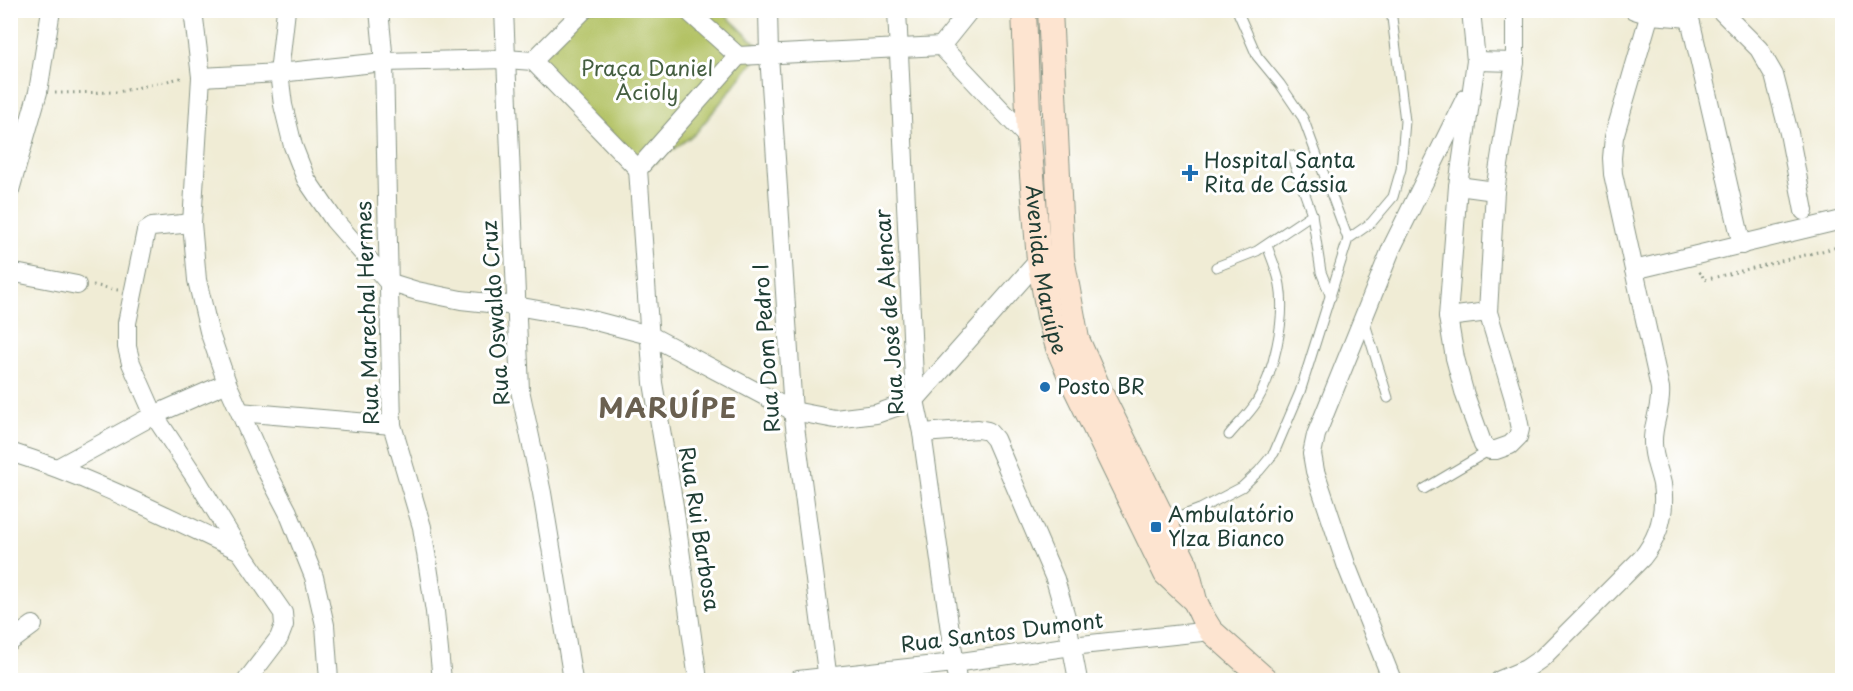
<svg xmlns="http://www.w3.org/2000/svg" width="1853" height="691" viewBox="0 0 1853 691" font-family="'Playpen Sans',sans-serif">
<rect width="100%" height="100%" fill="#fff"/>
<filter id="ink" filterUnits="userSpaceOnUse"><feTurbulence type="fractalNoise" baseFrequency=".0167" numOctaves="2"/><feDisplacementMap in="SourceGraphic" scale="12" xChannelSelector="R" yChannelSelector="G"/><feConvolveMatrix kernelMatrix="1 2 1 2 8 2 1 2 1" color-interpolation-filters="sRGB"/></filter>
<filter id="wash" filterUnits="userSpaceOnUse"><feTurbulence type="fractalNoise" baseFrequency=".008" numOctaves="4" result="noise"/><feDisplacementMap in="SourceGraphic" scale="24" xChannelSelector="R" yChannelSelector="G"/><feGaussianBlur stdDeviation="1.35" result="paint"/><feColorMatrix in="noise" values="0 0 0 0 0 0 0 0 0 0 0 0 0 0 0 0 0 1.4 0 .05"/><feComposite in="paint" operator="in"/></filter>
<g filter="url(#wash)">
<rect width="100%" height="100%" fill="#f0ecd5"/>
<polygon fill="#b3c265" stroke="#69804c" stroke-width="1.5" points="572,10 721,11 763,50 696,133 639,174 524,58"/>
</g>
<g filter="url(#ink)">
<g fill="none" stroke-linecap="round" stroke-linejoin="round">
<g stroke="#889484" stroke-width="11">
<g id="service">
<polyline points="1291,155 1312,214 1321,272 1331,297"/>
<polyline points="1348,239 1371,223 1393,197 1401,169 1405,121 1391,10"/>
<polyline points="1216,267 1257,251 1312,214"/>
<polyline points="1364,320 1388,398"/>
<path d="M 1229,435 C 1238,424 1249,414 1256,403 C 1274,373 1286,319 1280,285 C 1278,272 1271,258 1267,245"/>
<polyline points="1424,489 1490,450"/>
<polyline points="1166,522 1200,509 1242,487 1259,471 1274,453 1300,392 1348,239 1303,118 1280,84 1257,56 1237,10"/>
</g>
</g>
<g stroke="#889484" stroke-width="20">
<g id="minor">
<polyline points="193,10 201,77 192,223 197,280 209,331 227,383 264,466 288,512 314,577 325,625 329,680"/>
<polyline points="286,10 279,73 283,105 293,146 306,179 334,220 388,282 417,291 461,300 516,306 584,318 649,335 793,411 835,419 876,414 915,400 1039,260"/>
<polyline points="379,10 384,62 392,425 422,527 435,612 442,680"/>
<polyline points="504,10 520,390 542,493 573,680"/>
<polyline points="584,10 533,61 638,169"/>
<polyline points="768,10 769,55 793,411 828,680"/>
<polyline points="897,10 915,400 922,433 957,680"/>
<polyline points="1471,10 1476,61 1458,186 1448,317 1455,358 1465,395 1483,445 1490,450 1496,450 1510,445 1518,437 1520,429 1514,399 1488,312 1495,191 1515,62 1515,10"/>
<polyline points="1634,10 1650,15 1690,18"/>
<polyline points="1688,10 1742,245"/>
<polyline points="1720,10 1759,49 1774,75 1789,133 1804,211"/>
<polyline points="941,46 970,10"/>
<polyline points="738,56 941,46 1029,139"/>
<polyline points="1476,61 1515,62"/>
<polyline points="201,77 279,73 384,62 506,59 533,61"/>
<polyline points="638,169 653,383 674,506 698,680"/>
<polyline points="638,169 738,56 687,10"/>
<polyline points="1458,186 1495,191"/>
<polyline points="10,190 38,92 51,10"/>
<polyline points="192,223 152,227 146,231 127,323 127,347 131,363 154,415 195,477 240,551 283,613 284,625 279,638 247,680"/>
<polyline points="1634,270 1842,220"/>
<polyline points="10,272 77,285"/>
<polyline points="1448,317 1488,312"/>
<polyline points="240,412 392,425"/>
<polyline points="922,433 978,429 988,431 995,439 1055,579 1066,617 1078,680"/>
<path d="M 10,452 C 90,477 164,515 240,551"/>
<polyline points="59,467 154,415 227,383"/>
<polyline points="10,642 33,625"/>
<polyline points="798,680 954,663 1072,646 1211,631"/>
<polyline points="1392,680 1347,567 1315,471 1312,454 1316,435 1392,247 1465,99"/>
<path d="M 1500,680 L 1526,669 L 1542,658 L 1642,558 C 1659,537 1666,512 1662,484 C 1659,470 1653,458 1653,443 C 1652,424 1662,408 1660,388 L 1613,174 L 1612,158 L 1614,137 L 1651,10"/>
</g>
</g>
<g stroke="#889484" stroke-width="26">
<g id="secondary">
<path id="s1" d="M 1024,10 L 1029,139 L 1039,260 L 1049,317 L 1058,348 L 1073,383 L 1166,574 L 1195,601"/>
<polyline points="1050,10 1062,258 1077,339 1103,398 1186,565 1195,601 1203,618 1211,631 1266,680"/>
</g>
</g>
<g stroke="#889484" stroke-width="3" stroke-dasharray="1.5 4.5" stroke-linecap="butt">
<polyline points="55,93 118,92 185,77"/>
<polyline points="1699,273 1701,272 1704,280 1842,246"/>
<polyline points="93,285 118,290"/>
</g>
<use href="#service" stroke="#fff" stroke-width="9"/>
<use href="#minor" stroke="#fff" stroke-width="18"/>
<use href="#secondary" stroke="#fde4d0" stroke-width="24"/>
</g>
</g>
<g fill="#1f6fb2" stroke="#fff" stroke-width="2">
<path d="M1187 164h6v6h6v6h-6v6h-6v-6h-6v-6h6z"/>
<circle cx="1045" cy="387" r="6"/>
<rect x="1150" y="521" width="12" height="12" rx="3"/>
</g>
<g text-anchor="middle" stroke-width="6" stroke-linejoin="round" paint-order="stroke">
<g font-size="21" fill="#445e40" stroke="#fff">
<text x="647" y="76">Praça Daniel<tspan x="647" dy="24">Acioly</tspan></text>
</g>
<g font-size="21" fill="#1f3d34" stroke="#fff" text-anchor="start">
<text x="1204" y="168">Hospital Santa<tspan x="1204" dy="24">Rita de Cássia</tspan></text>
<text x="1057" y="394">Posto BR</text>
<text x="1168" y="522">Ambulatório<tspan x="1168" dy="24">Ylza Bianco</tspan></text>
</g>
<g font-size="21" fill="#1f3d34" stroke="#fff">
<text dy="7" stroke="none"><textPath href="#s1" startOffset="261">Avenida Maruípe</textPath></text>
<text transform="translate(890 312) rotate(-94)" y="7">Rua José de Alencar</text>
<text transform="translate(368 313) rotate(-92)" y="7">Rua Marechal Hermes</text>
<text transform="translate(496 313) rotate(-94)" y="7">Rua Oswaldo Cruz</text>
<text transform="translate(767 348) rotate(-94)" y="7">Rua Dom Pedro I</text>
<text transform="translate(699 529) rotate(81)" y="7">Rua Rui Barbosa</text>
<text transform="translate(1002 633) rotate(-7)" y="7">Rua Santos Dumont</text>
</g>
<g font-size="27" font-weight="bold" letter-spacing="1.5" fill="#6a6050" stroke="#fff">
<text x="668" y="418">MARUÍPE</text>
</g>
</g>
<rect width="1853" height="691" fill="none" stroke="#fff" stroke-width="36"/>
</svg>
